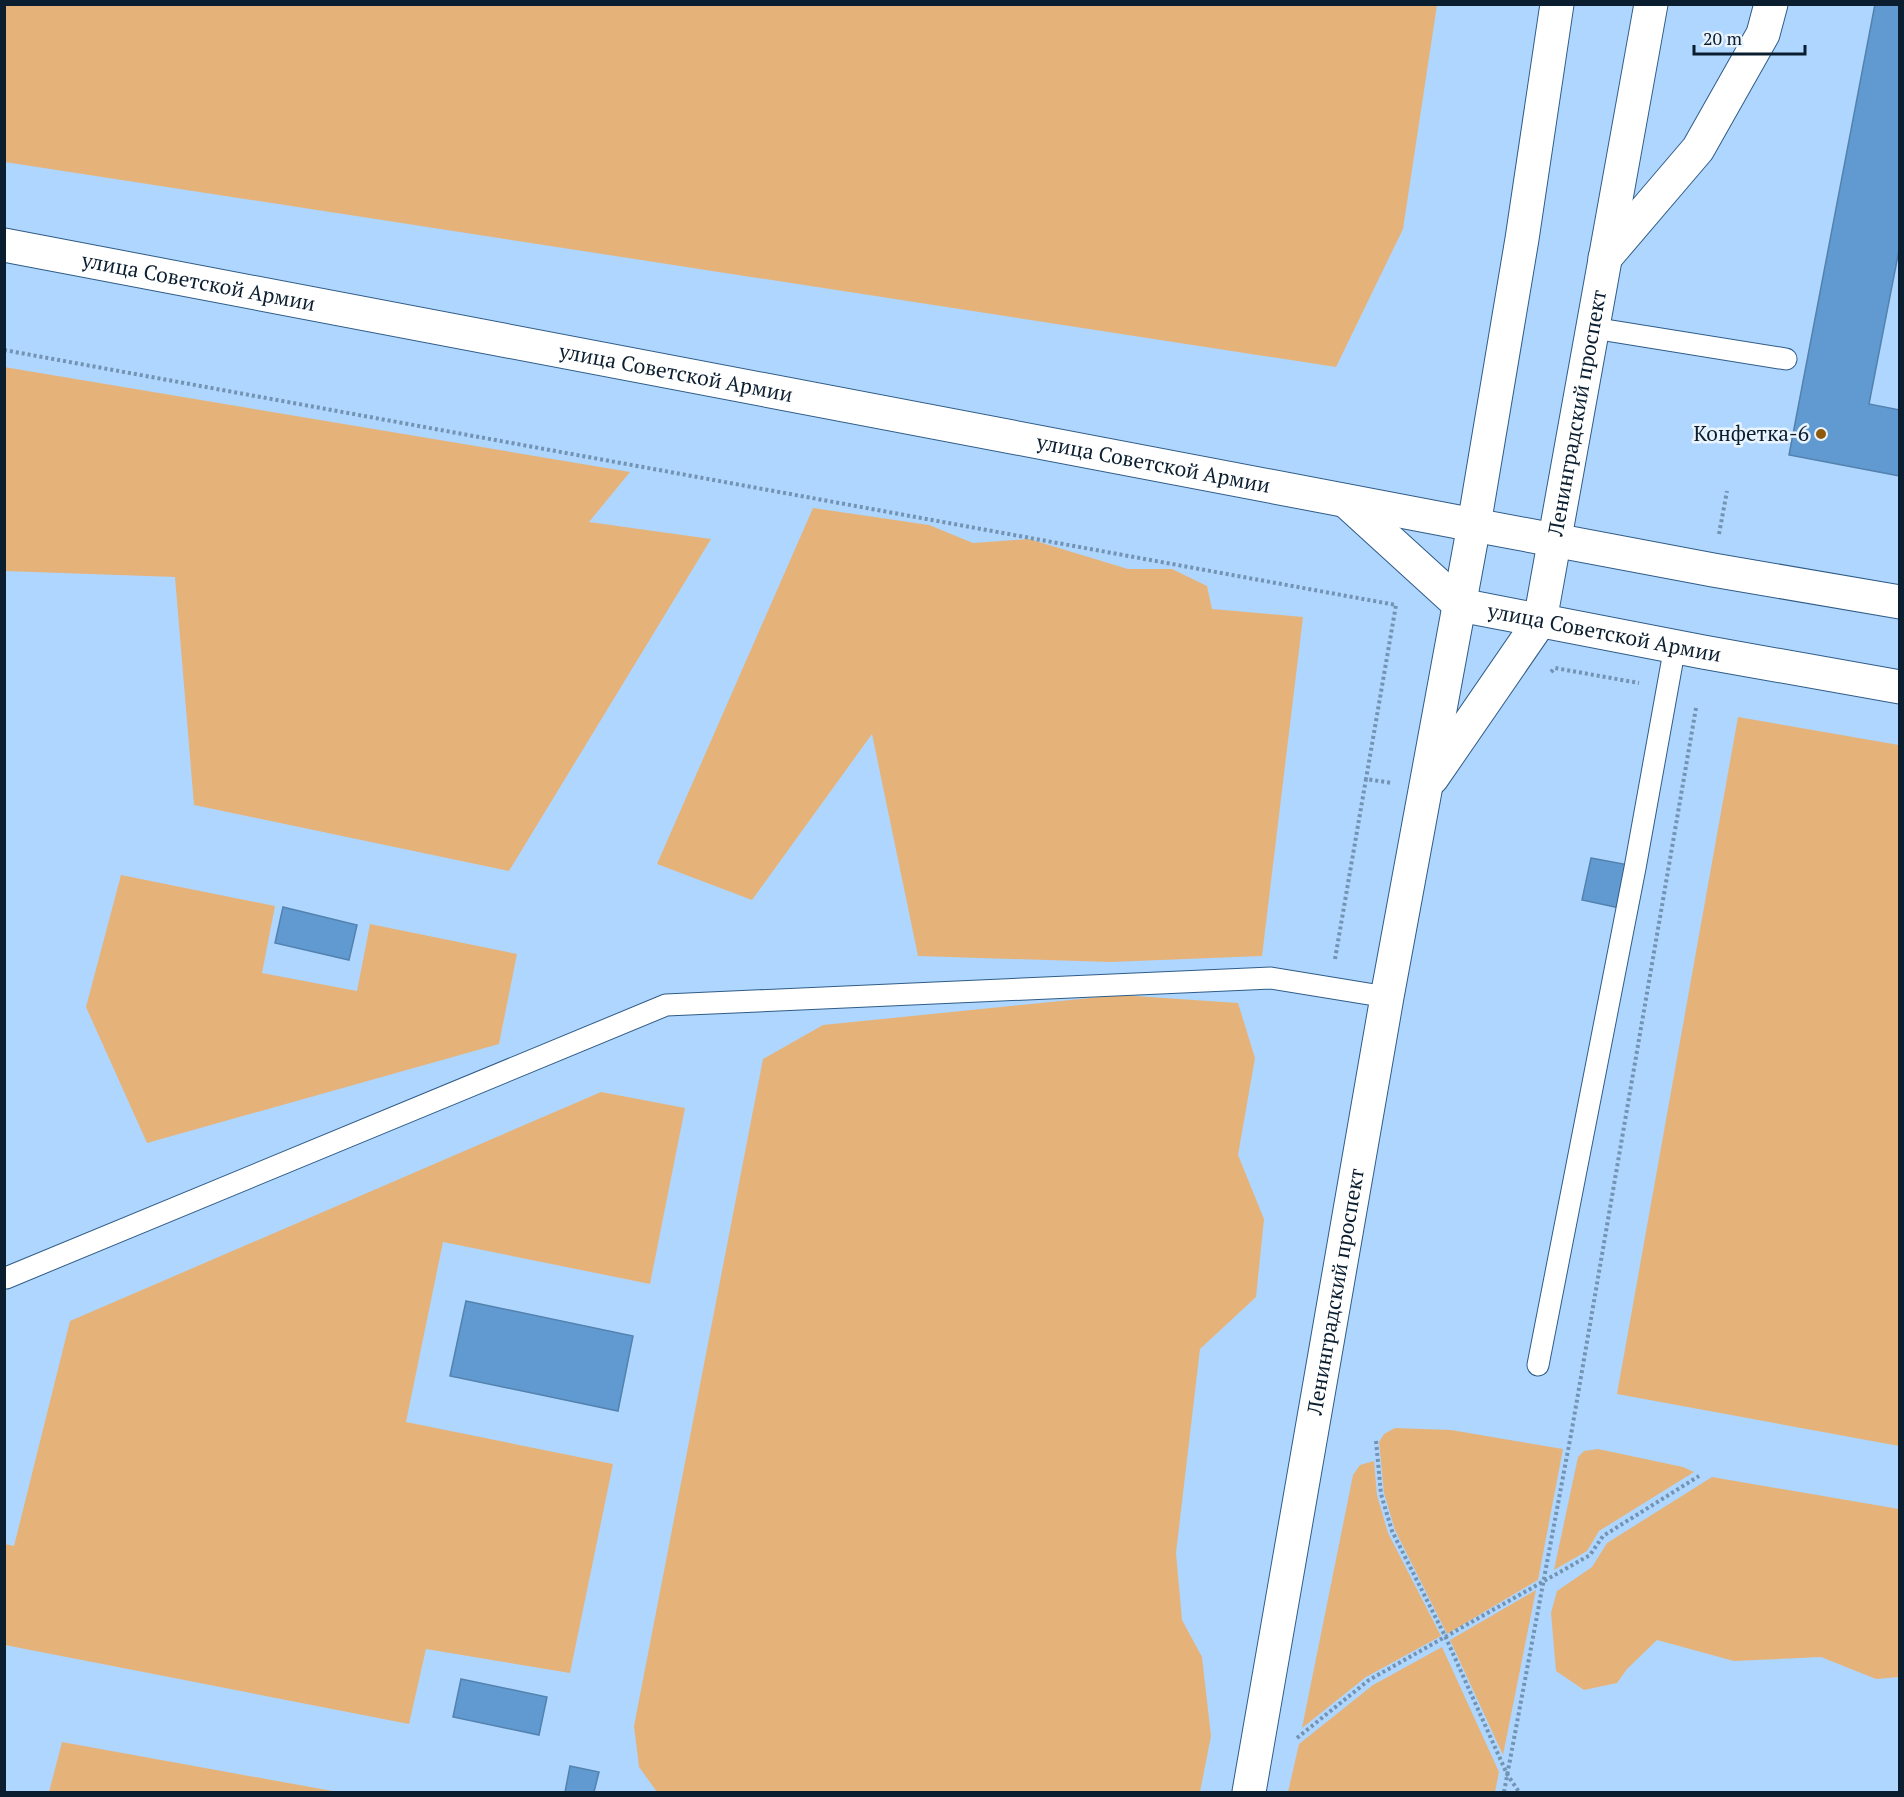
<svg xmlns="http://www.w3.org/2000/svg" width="1904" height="1797" viewBox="0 0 1904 1797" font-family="'PT Serif',serif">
<rect width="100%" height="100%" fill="#afd6fe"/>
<g fill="#e5b37a">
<polygon points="4,5 5,4 1437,5 1403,229 1336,367 5,162"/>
<polygon points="4,367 630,472 589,522 711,539 509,871 194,805 175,577 5,571"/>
<polygon points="813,508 929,525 973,543 1029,539 1128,569 1172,569 1207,586 1212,609 1303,617 1262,956 1110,962 918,956 872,734 752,900 657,864"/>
<polygon points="1738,717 1899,745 1899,1446 1617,1394"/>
<polygon points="121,875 275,906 262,973 357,991 370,924 517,954 499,1044 147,1143 86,1007"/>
<polygon points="1120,995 1238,1003 1255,1058 1238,1155 1264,1219 1256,1297 1200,1349 1176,1553 1182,1620 1202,1657 1211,1736 1200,1792 657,1792 639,1767 634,1726 763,1059 823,1025"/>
<polygon points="601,1092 685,1108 650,1284 443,1242 406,1422 613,1464 570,1673 426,1649 409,1724 5,1645 5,1544 14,1546 70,1321"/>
<polygon points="1395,1428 1451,1430 1563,1449 1538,1580 1447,1634 1395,1530 1384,1493 1379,1442 1384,1434"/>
<polygon points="1598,1449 1683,1467 1694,1472 1599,1531 1587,1551 1554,1570 1578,1457 1584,1451"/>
<polygon points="1374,1461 1377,1495 1388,1533 1441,1636 1366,1677 1302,1728 1353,1475 1360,1465"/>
<polygon points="1712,1477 1899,1509 1899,1677 1876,1679 1821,1657 1734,1661 1657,1640 1627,1669 1617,1683 1584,1690 1556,1671 1551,1613 1557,1591 1592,1567 1607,1543"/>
<polygon points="1536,1590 1503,1755 1450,1640"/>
<polygon points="1442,1647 1499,1772 1495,1792 1288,1792 1299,1744 1373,1685"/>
<polygon points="62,1742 338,1792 49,1792"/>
</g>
<g fill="#609ad1" stroke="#5382af" stroke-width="1.5">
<polygon points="1875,4 1900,4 1900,245 1869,404 1900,410 1900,476 1789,455"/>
<polygon points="1591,858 1629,865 1620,908 1582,900"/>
<polygon points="283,907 357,925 349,960 275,943"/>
<polygon points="466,1301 633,1336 618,1411 450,1376"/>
<polygon points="461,1679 547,1697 539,1735 453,1717"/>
<polygon points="570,1766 599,1772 594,1792 565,1792"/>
</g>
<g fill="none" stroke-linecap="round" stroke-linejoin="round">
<g stroke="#2f5c87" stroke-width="23">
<g id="service">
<polyline points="1593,328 1786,359"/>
<polyline points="6,1278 666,1005 1271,978 1387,997"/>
<polyline points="1538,1365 1635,868 1675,646"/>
</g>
</g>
<g stroke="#2f5c87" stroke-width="35">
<g id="minor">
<path id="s1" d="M 4,245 L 1474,525"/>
<polyline points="1605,258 1698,149 1763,34 1771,4"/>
<polyline points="1346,501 1460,605"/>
</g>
</g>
<g stroke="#2f5c87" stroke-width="35">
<g id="tertiary">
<polyline points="1474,525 1713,570 1900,602"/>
<path id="s2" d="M 1460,605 L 1703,652 L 1900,687"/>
</g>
</g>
<g stroke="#2f5c87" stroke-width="35">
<g id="secondary">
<path id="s3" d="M 1432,778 L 1540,621 L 1651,4"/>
<path id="s4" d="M 1249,1792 L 1387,997 L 1474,525 L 1522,239 L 1557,4"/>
</g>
</g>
<g stroke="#7393b3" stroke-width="4" stroke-dasharray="3 3" stroke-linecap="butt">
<polyline points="4,350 1396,605 1366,779"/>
<polyline points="1719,534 1727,491"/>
<polyline points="1551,672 1555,668 1639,683"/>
<polyline points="1335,959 1366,779 1392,783"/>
<polyline points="1376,1441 1381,1494 1392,1531 1446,1638 1507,1774 1519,1792"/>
<polyline points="1297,1738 1369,1680 1590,1555 1603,1536 1699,1476"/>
<polyline points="1504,1792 1572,1429 1696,708"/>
</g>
<use href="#service" stroke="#fff" stroke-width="21"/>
<use href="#minor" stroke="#fff" stroke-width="33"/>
<use href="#tertiary" stroke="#fff" stroke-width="33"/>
<use href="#secondary" stroke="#fff" stroke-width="33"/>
</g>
<circle fill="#8f5a0c" stroke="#eaf4fe" stroke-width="2" cx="1821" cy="434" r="6"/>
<g text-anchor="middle" stroke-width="5" stroke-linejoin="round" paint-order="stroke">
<g font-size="21" fill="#0b1e30" stroke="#eaf4fe">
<text dy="7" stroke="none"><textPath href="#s1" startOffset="198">улица Советской Армии</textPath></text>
<text dy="7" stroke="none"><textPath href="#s1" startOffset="684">улица Советской Армии</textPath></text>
<text dy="7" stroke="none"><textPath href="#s3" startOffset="402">Ленинградский проспект</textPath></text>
<text dy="7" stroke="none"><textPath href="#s1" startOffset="1170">улица Советской Армии</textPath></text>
<text dy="7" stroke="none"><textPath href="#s2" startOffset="147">улица Советской Армии</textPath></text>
<text dy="7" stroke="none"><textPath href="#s4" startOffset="508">Ленинградский проспект</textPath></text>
</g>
<g font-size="21" fill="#0b1e30" stroke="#eaf4fe" text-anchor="end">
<text x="1809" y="441">Конфетка-6</text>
</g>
</g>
<rect width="1904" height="1797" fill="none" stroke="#0b1e30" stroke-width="12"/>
<path d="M1694 45v9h111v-9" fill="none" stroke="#0b1e30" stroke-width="3"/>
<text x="1703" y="45" font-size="18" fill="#0b1e30" stroke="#eaf4fe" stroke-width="4.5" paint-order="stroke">20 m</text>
</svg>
